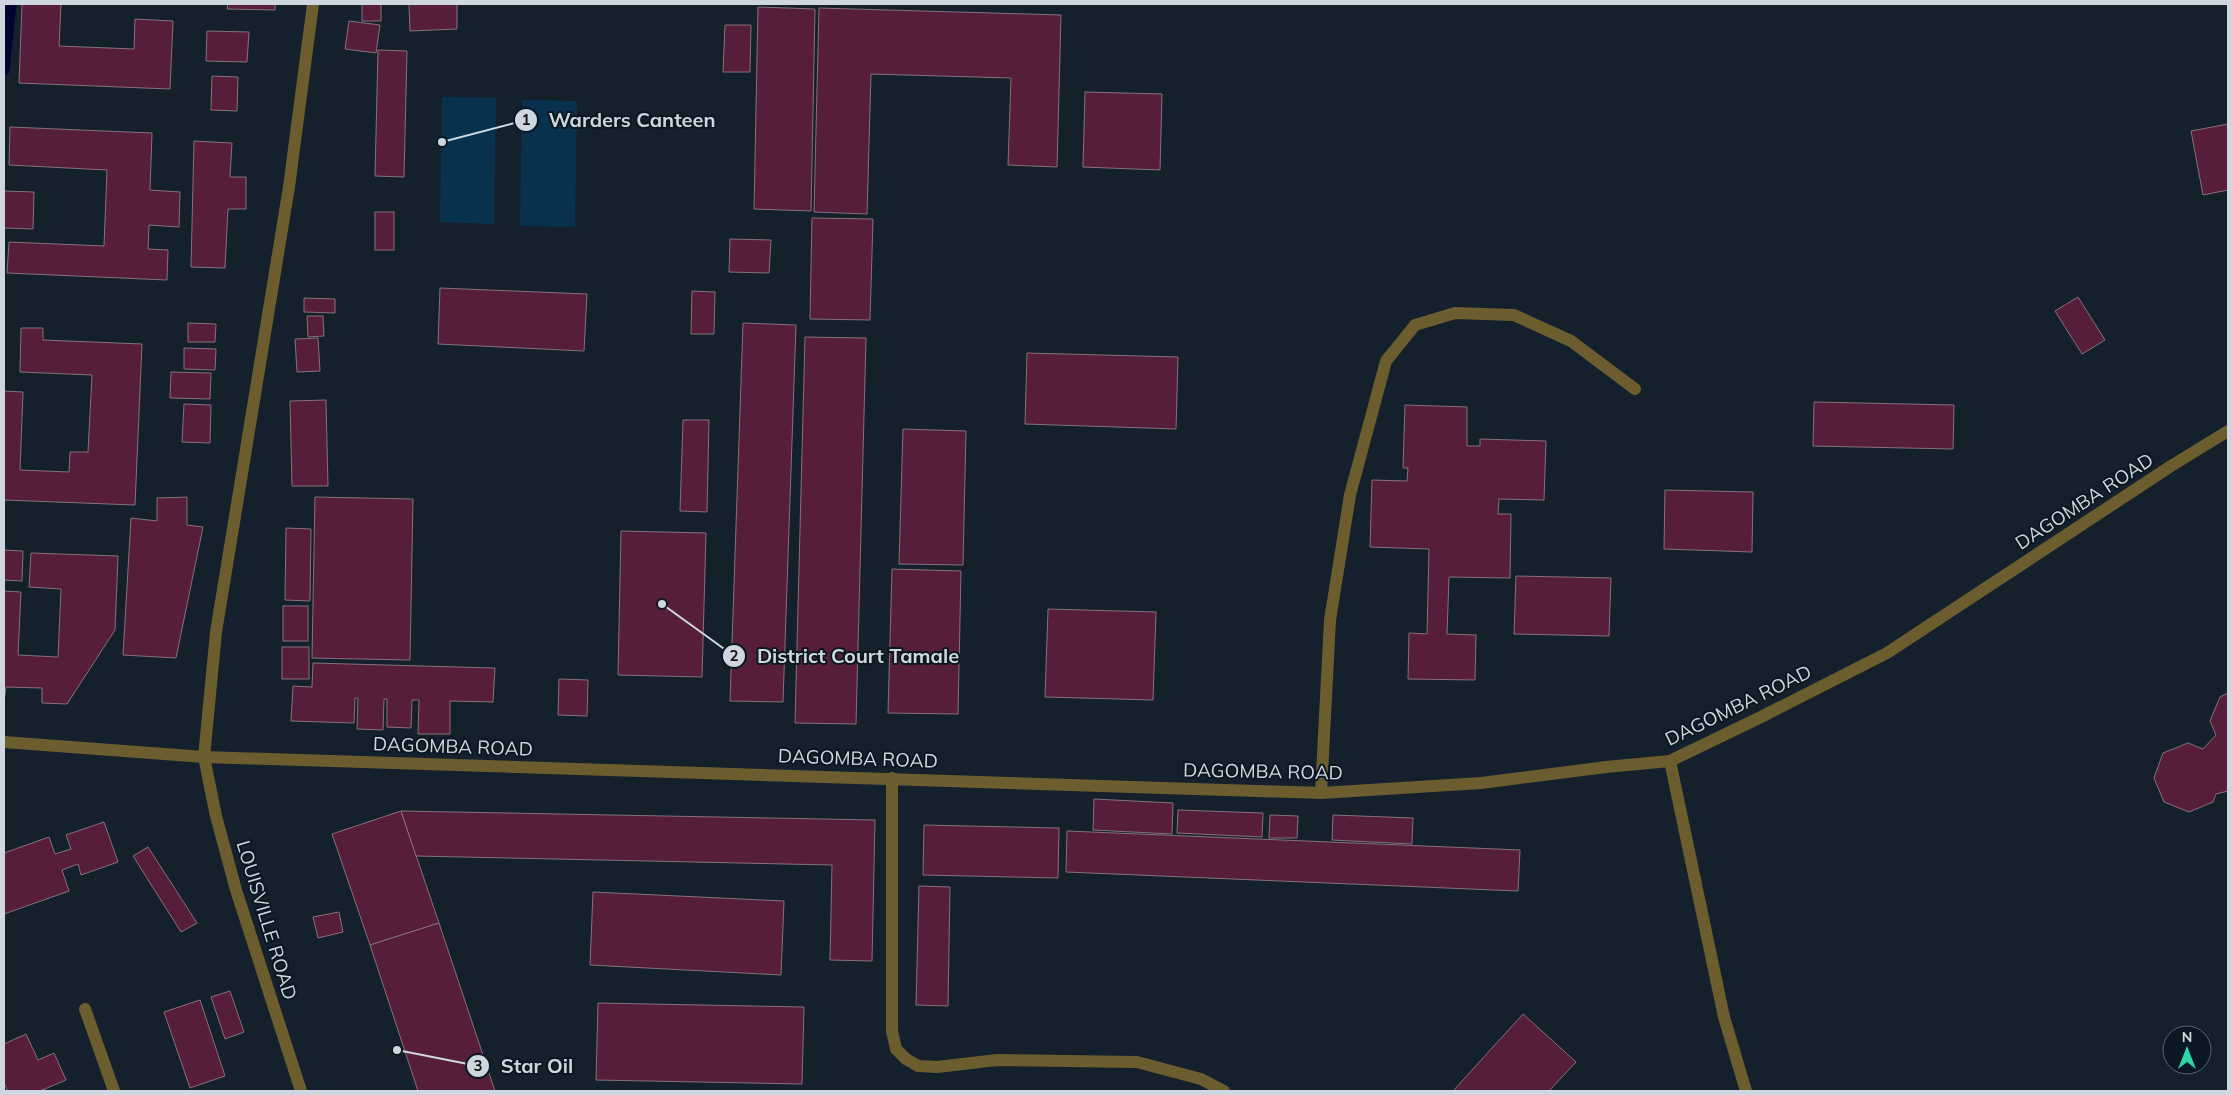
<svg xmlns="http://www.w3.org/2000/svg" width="2232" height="1095" viewBox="0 0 2232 1095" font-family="Mulish,sans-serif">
<rect width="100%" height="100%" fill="#14212d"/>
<g fill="#08314e">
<polygon points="442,97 496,98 494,224 440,222"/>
<polygon points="522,100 577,101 575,227 520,226"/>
</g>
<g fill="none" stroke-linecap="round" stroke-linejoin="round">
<polyline stroke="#000430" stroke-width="11" points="4,70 11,4"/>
</g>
<g fill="#571e3b" stroke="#867179">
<polygon points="22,4 61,4 59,46 134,49 135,19 173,21 170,89 19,83"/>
<polygon points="228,4 275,4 275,10 227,9"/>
<rect x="362" y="4" width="19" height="17"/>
<polygon points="409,4 457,4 457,29 410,31"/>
<polygon points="758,7 815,9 811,211 754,209"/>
<polygon points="819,8 1061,15 1057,167 1008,165 1011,78 871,74 867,214 814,212"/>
<polygon points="349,21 380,25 376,53 345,49"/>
<polygon points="725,25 751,25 750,72 723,72"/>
<polygon points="207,31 249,32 247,62 206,61"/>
<polygon points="378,50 407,51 404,177 375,176"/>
<polygon points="212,76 238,77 237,111 211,110"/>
<polygon points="1085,92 1162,94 1160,170 1083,167"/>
<polygon points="2228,124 2228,190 2203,195 2191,131"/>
<polygon points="10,127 152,133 150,190 180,192 179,227 149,225 148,249 168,250 167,280 7,273 9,242 104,246 107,170 9,165"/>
<polygon points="194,141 232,143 230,177 246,177 246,209 228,209 225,268 191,267"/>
<polygon points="4,191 34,192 33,229 4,228"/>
<rect x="375" y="212" width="19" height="38"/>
<polygon points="812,218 873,219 870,320 810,319"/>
<polygon points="730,239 771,240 769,273 729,272"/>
<polygon points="440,288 587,294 584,351 438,344"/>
<polygon points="692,291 715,292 714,334 691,334"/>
<polygon points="2078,297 2105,340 2082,354 2055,311"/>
<polygon points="304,298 335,299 335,313 304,312"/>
<polygon points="307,316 323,316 324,336 308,337"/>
<polygon points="188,323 216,324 215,342 188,342"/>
<polygon points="743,323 796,325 783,702 730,701"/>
<polygon points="21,328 43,328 43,340 142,344 135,505 4,500 4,391 23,392 20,470 69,472 70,452 88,452 92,375 20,372"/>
<polygon points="805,337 866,338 856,724 795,723"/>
<polygon points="318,338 320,371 297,372 295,339"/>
<polygon points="184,348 216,349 215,370 184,369"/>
<polygon points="1027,353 1178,357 1176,429 1025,424"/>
<polygon points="171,372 211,373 210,399 170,398"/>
<polygon points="326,400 328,486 292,486 290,401"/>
<polygon points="1814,402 1954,405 1953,449 1813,446"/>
<polygon points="184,404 211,405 210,443 182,442"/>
<polygon points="1405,405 1467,407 1467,446 1480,446 1480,439 1546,441 1544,500 1499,499 1498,514 1511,514 1510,578 1449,577 1447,634 1476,635 1475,680 1408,679 1409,633 1427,634 1429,549 1370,547 1372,480 1407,481 1408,468 1403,468"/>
<polygon points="683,420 709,420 707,512 680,511"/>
<polygon points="903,429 966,431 963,565 899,564"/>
<polygon points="1665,490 1753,492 1752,552 1664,549"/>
<polygon points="187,497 187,525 203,527 176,658 123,655 131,518 157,521 157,498"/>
<polygon points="315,497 413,499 410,660 312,658"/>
<polygon points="286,528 311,529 310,601 285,600"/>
<polygon points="621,531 706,533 702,677 618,675"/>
<polygon points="4,550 23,551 22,581 4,580"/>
<polygon points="31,553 118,556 115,630 67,704 42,703 42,688 6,687 4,701 4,591 21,592 18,655 58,657 61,589 29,587"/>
<polygon points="892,569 961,571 958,714 888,713"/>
<polygon points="1516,576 1611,578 1609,636 1514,634"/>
<rect x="283" y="606" width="25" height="35"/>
<polygon points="1048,609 1156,612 1153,700 1045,697"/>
<rect x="282" y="647" width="27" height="32"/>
<polygon points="313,663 495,668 493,702 450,701 450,734 418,734 419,700 412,700 411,728 387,727 387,699 384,699 383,730 357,729 358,698 355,698 354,723 291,721 293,686 312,687"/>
<polygon points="559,679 588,680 587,716 558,715"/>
<polygon points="2228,693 2228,791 2216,794 2213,802 2189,812 2164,802 2154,778 2163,753 2188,743 2203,749 2216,735 2210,721 2220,697"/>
<polygon points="1094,799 1173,803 1172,834 1093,830"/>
<polygon points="1178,810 1263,813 1262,837 1177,833"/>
<polygon points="401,811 439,923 370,945 332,834"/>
<polygon points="401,811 875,820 872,961 830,960 832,865 416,856"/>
<polygon points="1270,815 1298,816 1297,838 1269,838"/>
<polygon points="1333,815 1413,818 1412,844 1332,840"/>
<polygon points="104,822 118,862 81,875 78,864 62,870 69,891 4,914 4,853 49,837 55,854 71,849 66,835"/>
<polygon points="924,825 1059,828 1058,878 923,875"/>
<polygon points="1067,831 1520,850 1518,891 1066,872"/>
<polygon points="148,847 197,923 181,932 133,856"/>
<polygon points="919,886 950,887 948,1006 916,1005"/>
<polygon points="593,892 784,901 781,975 590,965"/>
<polygon points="339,912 343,932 318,938 313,917"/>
<polygon points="439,923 495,1091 418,1091 370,945"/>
<polygon points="230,991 244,1032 225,1039 211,997"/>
<polygon points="200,1000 225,1076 190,1088 164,1012"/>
<polygon points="598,1003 804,1007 802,1084 596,1080"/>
<polygon points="1523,1014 1576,1062 1549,1091 1453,1091"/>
<polygon points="26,1034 38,1060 54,1053 66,1080 40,1091 8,1091 4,1083 4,1044"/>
</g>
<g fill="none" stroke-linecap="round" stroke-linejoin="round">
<g stroke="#6b5d2e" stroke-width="12">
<polyline points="4,742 204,757 1321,793 1481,783 1606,767 1670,761 1761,717 1887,653 2171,466 2228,431"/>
<polyline points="1670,761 1724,1017 1746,1091"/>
<polyline points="892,778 892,1031 896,1049 906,1059 918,1066 937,1067 997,1060 1137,1062 1201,1079 1224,1091"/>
<polyline points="1321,793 1330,620 1350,495 1386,361 1415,325 1455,313 1514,315 1571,341 1635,389"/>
<polyline points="85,1009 114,1091"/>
<polyline points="301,1091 236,890 216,816 204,757 216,632 289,187 313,4"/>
</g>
</g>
<g text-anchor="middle" stroke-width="4" stroke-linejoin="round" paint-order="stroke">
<g font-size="19" fill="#ced7df" stroke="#0b1823">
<text transform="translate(2084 501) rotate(-33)" y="7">DAGOMBA ROAD</text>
<text transform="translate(1738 705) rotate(-26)" y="7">DAGOMBA ROAD</text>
<text transform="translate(453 746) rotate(2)" y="7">DAGOMBA ROAD</text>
<text transform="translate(858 758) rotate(2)" y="7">DAGOMBA ROAD</text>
<text transform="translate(1263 771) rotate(1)" y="7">DAGOMBA ROAD</text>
<text transform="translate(267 920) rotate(73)" y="7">LOUISVILLE ROAD</text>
</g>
</g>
<path fill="none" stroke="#ced7df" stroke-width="2" d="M442 142L526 120M662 604L734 656M397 1050L478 1066"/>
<g fill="#ced7df" stroke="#0b1823" stroke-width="2">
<circle cx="442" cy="142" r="5"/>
<circle cx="662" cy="604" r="5"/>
<circle cx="397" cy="1050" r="5"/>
<circle cx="526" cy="120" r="12"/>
<circle cx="734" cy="656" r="12"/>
<circle cx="478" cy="1066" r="12"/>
</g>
<g font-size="15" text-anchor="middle" font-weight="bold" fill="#111">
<text x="526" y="125">1</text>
<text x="734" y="661">2</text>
<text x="478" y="1071">3</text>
</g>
<g font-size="20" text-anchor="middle" font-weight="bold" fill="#ced7df" stroke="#0b1823" stroke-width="4" stroke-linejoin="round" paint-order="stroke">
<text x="632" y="127">Warders Canteen</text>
<text x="858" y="663">District Court Tamale</text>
<text x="537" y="1073">Star Oil</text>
</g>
<rect width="2232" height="1095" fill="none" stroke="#ced7df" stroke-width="10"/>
<g transform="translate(2187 1050)"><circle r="24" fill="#0b1823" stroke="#59646e"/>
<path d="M0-4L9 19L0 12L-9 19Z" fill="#2dd5ab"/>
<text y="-8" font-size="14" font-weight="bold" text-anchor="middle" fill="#ced7df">N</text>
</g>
</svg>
